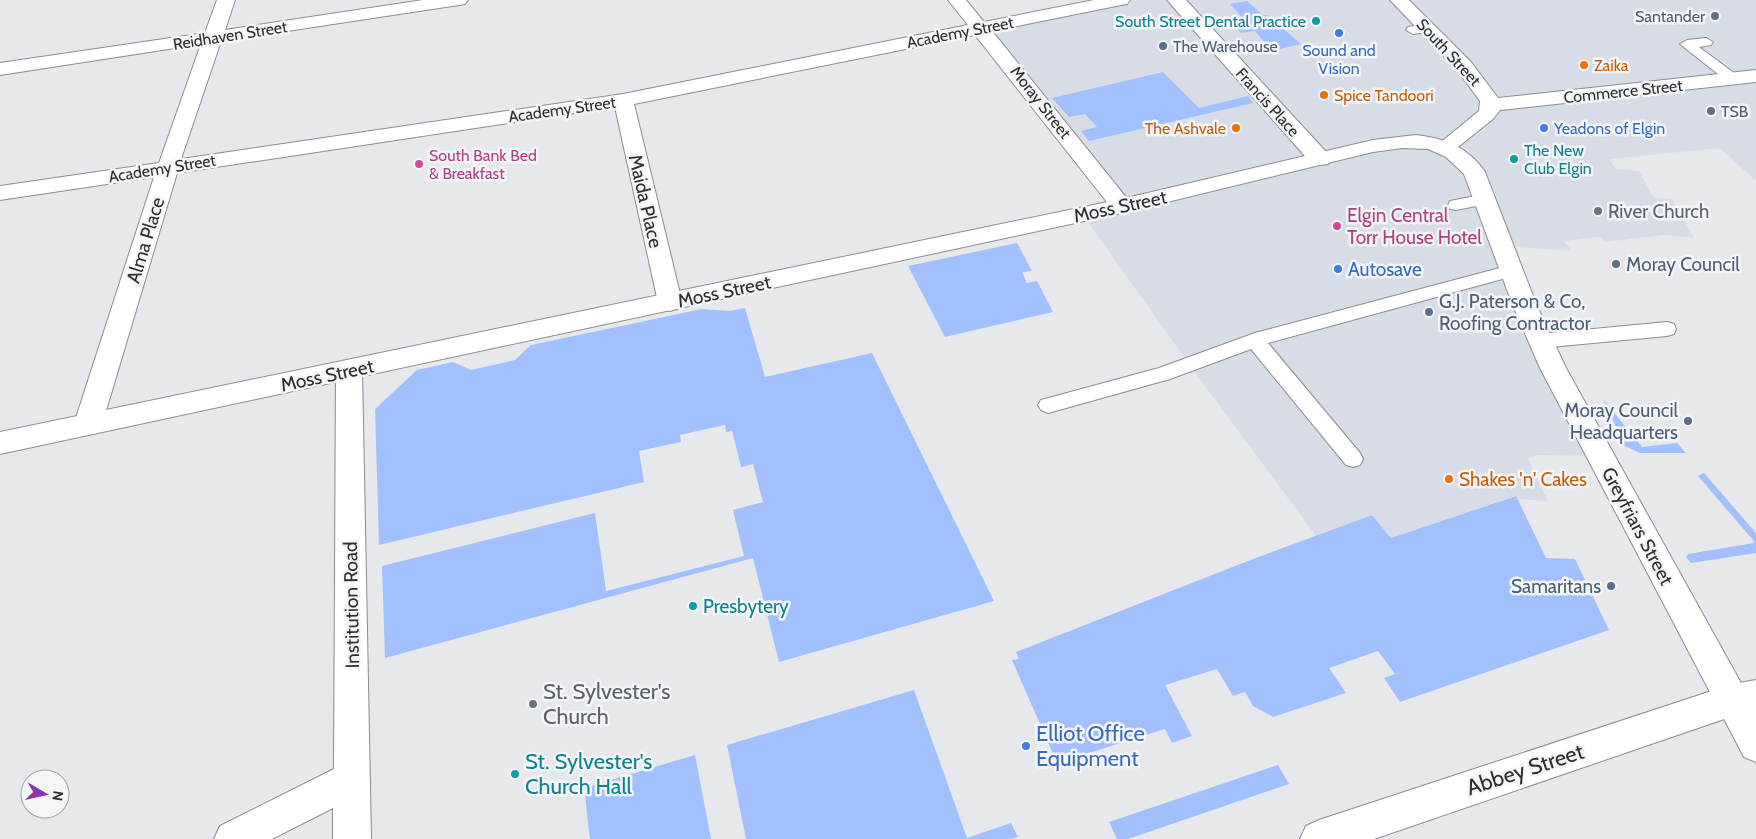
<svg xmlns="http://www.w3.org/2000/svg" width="1756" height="839" viewBox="0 0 1756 839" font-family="Cabin,sans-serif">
<rect width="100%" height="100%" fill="#e6e8eb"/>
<polygon fill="#d8dce6" points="1130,0 1756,0 1756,181 1720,148 1609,159 1616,169 1639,171 1653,197 1672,199 1694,238 1663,235 1605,242 1599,237 1564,241 1572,251 1502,246 1601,456 1537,455 1528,458 1548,501 1519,499 1515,496 1391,538 1372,515 1316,536 1194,371 1080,211 1127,201 989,29"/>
<g fill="#a2c0fe">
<polygon points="1247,1 1263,15 1267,15 1301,44 1260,54 1253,46 1266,44 1255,31 1241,33 1235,27 1249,25 1230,4"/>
<polygon points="1163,72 1199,108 1248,96 1253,103 1089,141 1081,131 1097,127 1085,114 1069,117 1052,98"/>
<polygon points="1017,243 1032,271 1022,272 1027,283 1037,281 1053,312 945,337 908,266"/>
<polygon points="745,308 765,377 872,353 994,601 779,662 753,558 385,658 382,566 595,513 606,591 744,556 733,510 763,502 753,464 741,467 732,431 726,432 725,425 680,435 681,442 639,451 644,482 379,545 375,409 417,370 453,362 471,370 515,360 531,345 702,309 730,311"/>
<polygon points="1603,399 1642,447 1677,443 1686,453 1640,453 1625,446"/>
<polygon points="1704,473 1756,533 1756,553 1691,563 1686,557 1688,554 1754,543 1753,540 1698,476"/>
<polygon points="1516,496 1546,558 1575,559 1609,630 1400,702 1384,678 1395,674 1378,651 1329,668 1346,693 1273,717 1253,706 1245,692 1233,696 1217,669 1165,685 1192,736 1172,743 1165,729 1057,763 1012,660 1019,659 1016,652 1253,559 1372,515 1391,538"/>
<polygon points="914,690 967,838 1011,823 1018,837 1011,839 746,839 727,745"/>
<polygon points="695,755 711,839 590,839 584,788"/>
<polygon points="1278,765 1289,784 1128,839 1117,839 1109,822"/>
</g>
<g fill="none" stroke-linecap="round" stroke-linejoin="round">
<g stroke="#8b8c8f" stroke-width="2">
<g id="lane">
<polygon points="1427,24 1432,25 1434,28 1432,31 1413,34 1406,30 1408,27"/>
<polygon points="1706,38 1713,42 1711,45 1699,47 1738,76 1740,79 1738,82 1728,82 1680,44 1687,40"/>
<polygon points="1485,194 1491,195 1493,199 1491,203 1456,210 1450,209 1448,205 1450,201"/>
<polygon points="1511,265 1517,267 1520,271 1517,275 1268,343 1360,453 1363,459 1360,465 1353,467 1346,465 1251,349 1170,379 1048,413 1041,410 1038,405 1041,400 1159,368 1255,333"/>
<polygon points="1667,322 1674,324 1676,329 1674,334 1667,336 1540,348 1533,346 1531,341 1533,336 1540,334"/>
</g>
</g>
<g stroke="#8b8c8f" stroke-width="2">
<g id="street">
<polygon points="217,0 235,0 225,30 423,0 468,0 465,4 459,5 221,41 181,159 623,94 968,25 948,0 966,0 984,22 1094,0 1130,0 1127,4 1121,5 992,31 1133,206 1130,211 1122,213 1114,211 975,35 634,104 682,302 679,308 670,311 661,308 658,302 615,107 177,173 102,424 98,432 88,435 78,432 74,424 154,177 0,200 0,186 159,163 201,44 0,75 0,63 205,33"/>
<polygon points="1167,0 1186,0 1328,154 1331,159 1328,164 1320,165 1312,164"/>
<polygon points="1390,0 1409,0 1471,62 1498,98 1756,70 1756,82 1500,110 1493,119 1453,151 1446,153 1439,151 1435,147 1479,111 1480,101 1457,70"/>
<polygon points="349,360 358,363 362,370 371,839 333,839 333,808 272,839 214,839 220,826 334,769 336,370 340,363"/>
<polygon points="1756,680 1756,712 1733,716 1374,839 1300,839 1306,826 1319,820 1733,684"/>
</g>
</g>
<g stroke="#8b8c8f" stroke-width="2">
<path id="secondary" d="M 1416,135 C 1444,138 1468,147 1485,172 L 1537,306 L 1566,368 L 1756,710 L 1756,762 L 1744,757 L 1540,368 L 1513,306 L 1464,174 L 1446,157 L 1428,149 L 1402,148 L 1373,152 L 1122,213 L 0,454 L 0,432 L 1122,199 L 1373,140 Z"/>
</g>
<use href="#lane" fill="#fff" fill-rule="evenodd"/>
<use href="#street" fill="#fff" fill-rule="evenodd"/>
<use href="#secondary" fill="#fff" fill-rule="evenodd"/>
</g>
<g fill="#5c6f8a" stroke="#f3f5f8" stroke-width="2">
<circle cx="1715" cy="16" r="5"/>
<circle cx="1163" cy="46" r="5"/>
<circle cx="1711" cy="111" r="5"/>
<circle cx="1616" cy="264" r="5"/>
<circle cx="1429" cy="312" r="5"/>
<circle cx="1688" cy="421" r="5"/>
<circle cx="1611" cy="586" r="5"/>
</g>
<g fill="#0f9aa8" stroke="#f3f5f8" stroke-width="2">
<circle cx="1316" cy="21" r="5"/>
<circle cx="1514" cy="159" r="5"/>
<circle cx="693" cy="606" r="5"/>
<circle cx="515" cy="774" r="5"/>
</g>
<g fill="#3f7fe0" stroke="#f3f5f8" stroke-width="2">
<circle cx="1339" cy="33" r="5"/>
<circle cx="1544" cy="128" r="5"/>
<circle cx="1338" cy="269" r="5"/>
<circle cx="1026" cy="746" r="5"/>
</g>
<g fill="#e8710a" stroke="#f3f5f8" stroke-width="2">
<circle cx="1584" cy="65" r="5"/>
<circle cx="1324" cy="95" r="5"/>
<circle cx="1236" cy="128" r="5"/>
<circle cx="1449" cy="479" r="5"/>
</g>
<g fill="#d1479c" stroke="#f3f5f8" stroke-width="2">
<circle cx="419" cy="164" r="5"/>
<circle cx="1337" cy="226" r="5"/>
</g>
<g fill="#6b7280" stroke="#f3f5f8" stroke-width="2">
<circle cx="1598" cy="211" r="5"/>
<circle cx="533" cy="704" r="5"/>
</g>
<g text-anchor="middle" stroke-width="5" stroke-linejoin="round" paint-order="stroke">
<g font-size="16" fill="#4e5e75" stroke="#f3f5f8" text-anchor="start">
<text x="1705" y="22" text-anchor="end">Santander</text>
<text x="1173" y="52">The Warehouse</text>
<text x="1721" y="117">TSB</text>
</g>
<g font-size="16" fill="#0d838f" stroke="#f3f5f8" text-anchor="end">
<text x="1306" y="27">South Street Dental Practice</text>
<text x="1524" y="156" text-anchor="start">The New<tspan x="1524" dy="18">Club Elgin</tspan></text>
</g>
<g font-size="16" fill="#2d2e2f" stroke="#f3f5f8">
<text transform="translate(960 32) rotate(-11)" y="6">Academy Street</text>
<text transform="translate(230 35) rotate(-9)" y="6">Reidhaven Street</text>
<text transform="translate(1449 52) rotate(47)" y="6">South Street</text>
<text transform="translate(1623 91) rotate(-6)" y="6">Commerce Street</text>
<text transform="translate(1041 102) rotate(52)" y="6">Moray Street</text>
<text transform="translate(1268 102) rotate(48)" y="6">Francis Place</text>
<text transform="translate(562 109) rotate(-8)" y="6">Academy Street</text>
<text transform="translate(162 168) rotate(-9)" y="6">Academy Street</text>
</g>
<g font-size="16" fill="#366cbe" stroke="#f3f5f8">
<text x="1339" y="56">Sound and<tspan x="1339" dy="18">Vision</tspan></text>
<text x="1554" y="134" text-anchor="start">Yeadons of Elgin</text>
</g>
<g font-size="16" fill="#c56008" stroke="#f3f5f8" text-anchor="start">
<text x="1594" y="71">Zaika</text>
<text x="1334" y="101">Spice Tandoori</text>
<text x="1226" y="134" text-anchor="end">The Ashvale</text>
</g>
<g font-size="16" fill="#b23c85" stroke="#f3f5f8" text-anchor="start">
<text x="429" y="161">South Bank Bed<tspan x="429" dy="18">&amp; Breakfast</tspan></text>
</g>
<g font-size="19" fill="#2d2e2f" stroke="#f3f5f8">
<text transform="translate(646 201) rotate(77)" y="7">Maida Place</text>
<text transform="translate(1120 206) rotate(-12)" y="7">Moss Street</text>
<text transform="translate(145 240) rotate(-73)" y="7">Alma Place</text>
<text transform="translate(724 291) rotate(-12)" y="7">Moss Street</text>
<text transform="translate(327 375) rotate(-12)" y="7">Moss Street</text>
<text transform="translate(1638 526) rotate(62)" y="7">Greyfriars Street</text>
<text transform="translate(351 605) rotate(-91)" y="7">Institution Road</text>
</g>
<g font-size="19" fill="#5b616d" stroke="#f3f5f8" text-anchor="start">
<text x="1608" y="218">River Church</text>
</g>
<g font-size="19" fill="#b23c85" stroke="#f3f5f8" text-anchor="start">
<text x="1347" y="222">Elgin Central<tspan x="1347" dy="22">Torr House Hotel</tspan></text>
</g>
<g font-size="19" fill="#4e5e75" stroke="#f3f5f8" text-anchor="start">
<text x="1626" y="271">Moray Council</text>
<text x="1439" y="308">G.J. Paterson &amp; Co,<tspan x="1439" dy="22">Roofing Contractor</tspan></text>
<text x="1678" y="417" text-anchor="end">Moray Council<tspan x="1678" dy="22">Headquarters</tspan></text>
<text x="1601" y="593" text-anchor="end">Samaritans</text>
</g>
<g font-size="19" fill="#366cbe" stroke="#f3f5f8" text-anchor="start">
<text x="1348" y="276">Autosave</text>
</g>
<g font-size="19" fill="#c56008" stroke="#f3f5f8" text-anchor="start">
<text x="1459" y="486">Shakes 'n' Cakes</text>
</g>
<g font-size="19" fill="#0d838f" stroke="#f3f5f8" text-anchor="start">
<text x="703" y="613">Presbytery</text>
</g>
<g font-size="22" fill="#5b616d" stroke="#f3f5f8" text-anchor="start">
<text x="543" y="699">St. Sylvester's<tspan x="543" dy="25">Church</tspan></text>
</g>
<g font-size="22" fill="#366cbe" stroke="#f3f5f8" text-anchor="start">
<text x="1036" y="741">Elliot Office<tspan x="1036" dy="25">Equipment</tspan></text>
</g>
<g font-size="22" fill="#0d838f" stroke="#f3f5f8" text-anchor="start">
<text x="525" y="769">St. Sylvester's<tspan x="525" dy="25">Church Hall</tspan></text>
</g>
<g font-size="22" fill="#2d2e2f" stroke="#f3f5f8">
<text transform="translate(1525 769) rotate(-18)" y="8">Abbey Street</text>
</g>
</g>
<g transform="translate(45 794) rotate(99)"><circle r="24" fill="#f3f5f8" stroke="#a4a5a8"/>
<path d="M0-4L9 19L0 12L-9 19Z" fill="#8438a9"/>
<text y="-8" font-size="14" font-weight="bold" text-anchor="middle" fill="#2d2e2f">N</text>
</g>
</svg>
